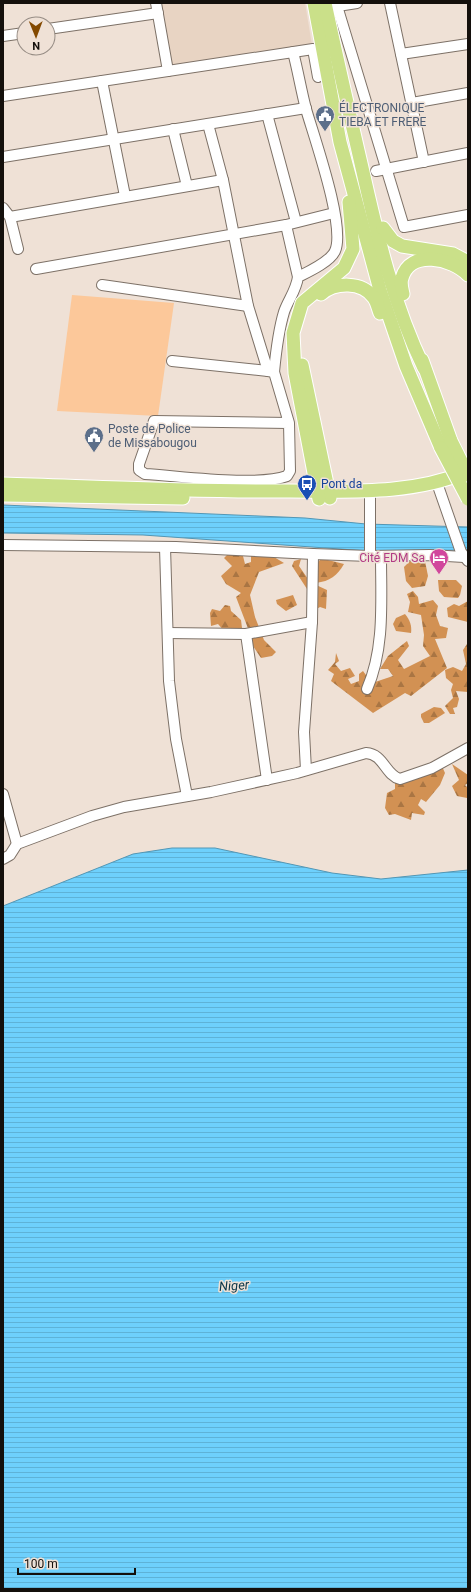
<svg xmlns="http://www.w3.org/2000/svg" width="471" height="1592" viewBox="0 0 471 1592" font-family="Roboto,sans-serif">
<defs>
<pattern id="forest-firs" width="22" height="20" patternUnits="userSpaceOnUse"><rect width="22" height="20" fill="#d29153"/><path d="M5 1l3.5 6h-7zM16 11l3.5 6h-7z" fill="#a97543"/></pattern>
<pattern id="water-rules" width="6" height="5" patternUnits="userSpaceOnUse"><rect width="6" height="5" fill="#6ed0fc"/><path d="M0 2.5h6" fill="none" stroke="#5eb2d7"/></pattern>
</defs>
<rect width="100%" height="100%" fill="#efe1d6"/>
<polygon fill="#e8d4c3" points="159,3 305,3 312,45 170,68"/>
<g fill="url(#forest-firs)">
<polygon points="236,554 243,556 245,564 251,562 251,555 274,557 284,563 259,572 250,595 255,617 264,640 276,652 272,656 261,658 249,640 249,631 236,597 241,593 226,584 221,576 232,566 224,558 227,555"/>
<polygon points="301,559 299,566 308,579 307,589 292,566 294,561"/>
<path d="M 320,560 L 328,560 L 344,564 C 337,576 330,581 316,583 L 316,564 Z"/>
<polygon points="410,561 425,561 428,576 425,586 412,588 406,581 404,567"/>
<polygon points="438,580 456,580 462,586 460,595 458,598 444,597 439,591"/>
<polygon points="314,584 327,590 326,609 320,607 315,610"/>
<polygon points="413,591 418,597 419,604 433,600 438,606 436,615 440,626 448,628 446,638 435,639 447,668 411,696 405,693 373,713 331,681 334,674 328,670 335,662 336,653 339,661 335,664 341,671 350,668 355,676 348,679 351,684 359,681 359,674 363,671 372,683 393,676 388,669 380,669 388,656 407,641 409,646 398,660 404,669 430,656 423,646 424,635 421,615 408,612 410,602 407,594"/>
<polygon points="293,595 297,605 286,611 277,604 276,600"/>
<polygon points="468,601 468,622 448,617 447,608 454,604 459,606"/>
<polygon points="225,605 230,606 231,611 241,620 243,636 225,632 218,624 211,626 210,613 212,609 220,611"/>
<path d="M 405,614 C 410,620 412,626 411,633 L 396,631 L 393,624 L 396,618 Z"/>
<polygon points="467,644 468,692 456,691 459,699 457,707 453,708 455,714 450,714 445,706 453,698 451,690 453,684 446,678 445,670 453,667 462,671 466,664 463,650"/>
<polygon points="434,707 441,708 445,713 429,723 424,723 421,717 421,714"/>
<polygon points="441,764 445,773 440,785 426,802 421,799 418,805 425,812 424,815 412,813 411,820 395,814 389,815 385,808 387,793 395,789 395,783 408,781"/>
<polygon points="452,764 468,775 468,783 465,785 468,788 467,798 457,796 452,786 459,780"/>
</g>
<polygon fill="#fcc89a" points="72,295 174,303 158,416 57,411"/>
<g fill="url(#water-rules)" stroke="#5396b4">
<polygon points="3,505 305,518 366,524 468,527 468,550 368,551 143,535 3,533"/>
<polygon points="172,848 215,848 332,873 381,879 468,870 468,1589 3,1589 3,906 133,854"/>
</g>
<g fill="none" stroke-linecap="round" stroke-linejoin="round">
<g stroke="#7d7167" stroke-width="12">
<g id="minor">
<polyline points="156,3 168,71"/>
<polyline points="390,3 424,162"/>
<polyline points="337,6 404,227 468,215"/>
<polyline points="331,7 357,3"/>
<polyline points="48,29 158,13"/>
<polyline points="3,36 24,33"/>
<polyline points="401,54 468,44"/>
<polyline points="102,81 125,196"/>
<polyline points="3,96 313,49 318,77"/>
<polyline points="412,103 468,93"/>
<polyline points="267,114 296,222"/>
<path d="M 208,124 L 223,180 L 248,306 L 268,371 L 274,372 L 289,423 L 290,471 L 287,476 C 257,487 180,476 145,474 L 139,470 L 139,464 L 154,421 L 289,423"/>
<polyline points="173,129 187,186"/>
<polyline points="3,157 306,108"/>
<polyline points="376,171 468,153"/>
<polyline points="3,208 10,217 18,249"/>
<polyline points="10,217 223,180"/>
<polyline points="286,225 298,277"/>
<polyline points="36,269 286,225 334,213"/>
<polyline points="102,285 248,306"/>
<polyline points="172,361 268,371"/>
<path d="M 274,372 C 276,351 278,332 284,312 C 288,300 296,291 298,277 C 308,272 330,262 335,251 C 346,227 314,137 306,109 C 301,90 298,71 293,52"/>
<polyline points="437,483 461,552 468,561"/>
<polyline points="370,490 370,556"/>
<polyline points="3,545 176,547 313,554 370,556 430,555 464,557"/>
<polyline points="165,547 169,681 176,739 187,796"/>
<polyline points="168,633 246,634 312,622"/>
<polyline points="246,634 267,780"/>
<path d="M 367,689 C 385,648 381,600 381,556"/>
<polyline points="306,770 304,732 312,622 313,554"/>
<polyline points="3,794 17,844"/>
<path d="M 3,859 L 10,855 L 17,844 L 92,816 L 124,807 L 211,792 L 297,773 L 366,753 C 384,754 385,775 400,779 L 432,768 L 468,748"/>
</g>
</g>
<g stroke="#fff" stroke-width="15">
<g id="major">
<polyline points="314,3 340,142 380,290 406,366 441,448"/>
<path d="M 325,3 C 337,59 350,116 363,172 C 378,239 394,306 424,368"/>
<polyline points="383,228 393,241 402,246 453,254 468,262"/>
<path d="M 321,294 C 335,282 362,281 374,298 C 377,302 378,308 380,313"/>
<path d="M 403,294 C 402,289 400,283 402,278 C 410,249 452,258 468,275"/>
<polyline points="422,360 451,441"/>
<polyline points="302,365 330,498"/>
<path d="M 3,484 C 99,487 195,492 290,491 C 350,491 411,495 466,472"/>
<polyline points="3,495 183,498"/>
<polyline points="319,499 295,373 293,333 302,303 344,268 353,249 349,202"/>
</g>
</g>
<use href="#minor" stroke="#fff" stroke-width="10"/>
<use href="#major" stroke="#cae089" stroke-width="13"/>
<g stroke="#fff" stroke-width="15" stroke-linecap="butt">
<g id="major-bridge">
<polyline points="451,441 468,475"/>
<polyline points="441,448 468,499"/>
</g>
</g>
<use href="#major-bridge" stroke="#cae089" stroke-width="13"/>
</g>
<defs>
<g id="civic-pin" transform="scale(1)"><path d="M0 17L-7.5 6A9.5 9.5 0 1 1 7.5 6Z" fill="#5c6f8a" stroke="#efe1d6"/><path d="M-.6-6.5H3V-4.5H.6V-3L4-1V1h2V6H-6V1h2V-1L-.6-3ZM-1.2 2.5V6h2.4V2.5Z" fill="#fff"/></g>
<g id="bus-pin" transform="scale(1)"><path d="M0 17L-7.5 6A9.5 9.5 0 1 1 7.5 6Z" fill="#1a4fb4" stroke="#efe1d6"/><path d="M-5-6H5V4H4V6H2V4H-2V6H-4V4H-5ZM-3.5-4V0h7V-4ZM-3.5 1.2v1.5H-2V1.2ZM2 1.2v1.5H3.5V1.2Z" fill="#fff"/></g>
<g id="hotel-pin" transform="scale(1)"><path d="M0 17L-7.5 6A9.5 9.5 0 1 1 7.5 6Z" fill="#d1479c" stroke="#efe1d6"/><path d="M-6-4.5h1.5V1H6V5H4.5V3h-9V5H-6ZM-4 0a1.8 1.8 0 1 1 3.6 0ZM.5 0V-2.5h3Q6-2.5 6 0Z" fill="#fff"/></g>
</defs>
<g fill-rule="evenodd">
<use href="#civic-pin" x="325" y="115"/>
<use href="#civic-pin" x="94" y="436"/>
<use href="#bus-pin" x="307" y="484"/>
<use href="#hotel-pin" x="439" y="558"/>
</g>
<g text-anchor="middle" stroke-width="3" stroke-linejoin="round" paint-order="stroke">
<g font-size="12" fill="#4e5e75" stroke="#efe1d6" text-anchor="start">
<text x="339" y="112">ÉLECTRONIQUE<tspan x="339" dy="14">TIEBA ET FRERE</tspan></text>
<text x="108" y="433">Poste de Police<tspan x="108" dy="14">de Missabougou</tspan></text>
</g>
<g font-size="12" fill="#164399" stroke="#efe1d6" text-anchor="start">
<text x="321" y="488">Pont da</text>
</g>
<g font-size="12" fill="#b23c85" stroke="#efe1d6" text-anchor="end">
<text x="425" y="562">Cité EDM Sa</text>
</g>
<g font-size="13" font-style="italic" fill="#093648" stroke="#efe1d6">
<text transform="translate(234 1285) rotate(-4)" y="5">Niger</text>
</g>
</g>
<rect width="471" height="1592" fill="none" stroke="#14100c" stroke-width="8"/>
<g transform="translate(36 36) rotate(179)"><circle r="19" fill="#efe1d6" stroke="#978d85"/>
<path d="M0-3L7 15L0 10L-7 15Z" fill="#834900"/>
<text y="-6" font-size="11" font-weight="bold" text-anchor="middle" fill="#14100c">N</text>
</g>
<path d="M18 1568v6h117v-6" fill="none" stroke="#14100c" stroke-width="2"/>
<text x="24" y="1568" font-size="12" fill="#14100c" stroke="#efe1d6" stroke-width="3" paint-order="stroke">100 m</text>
</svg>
